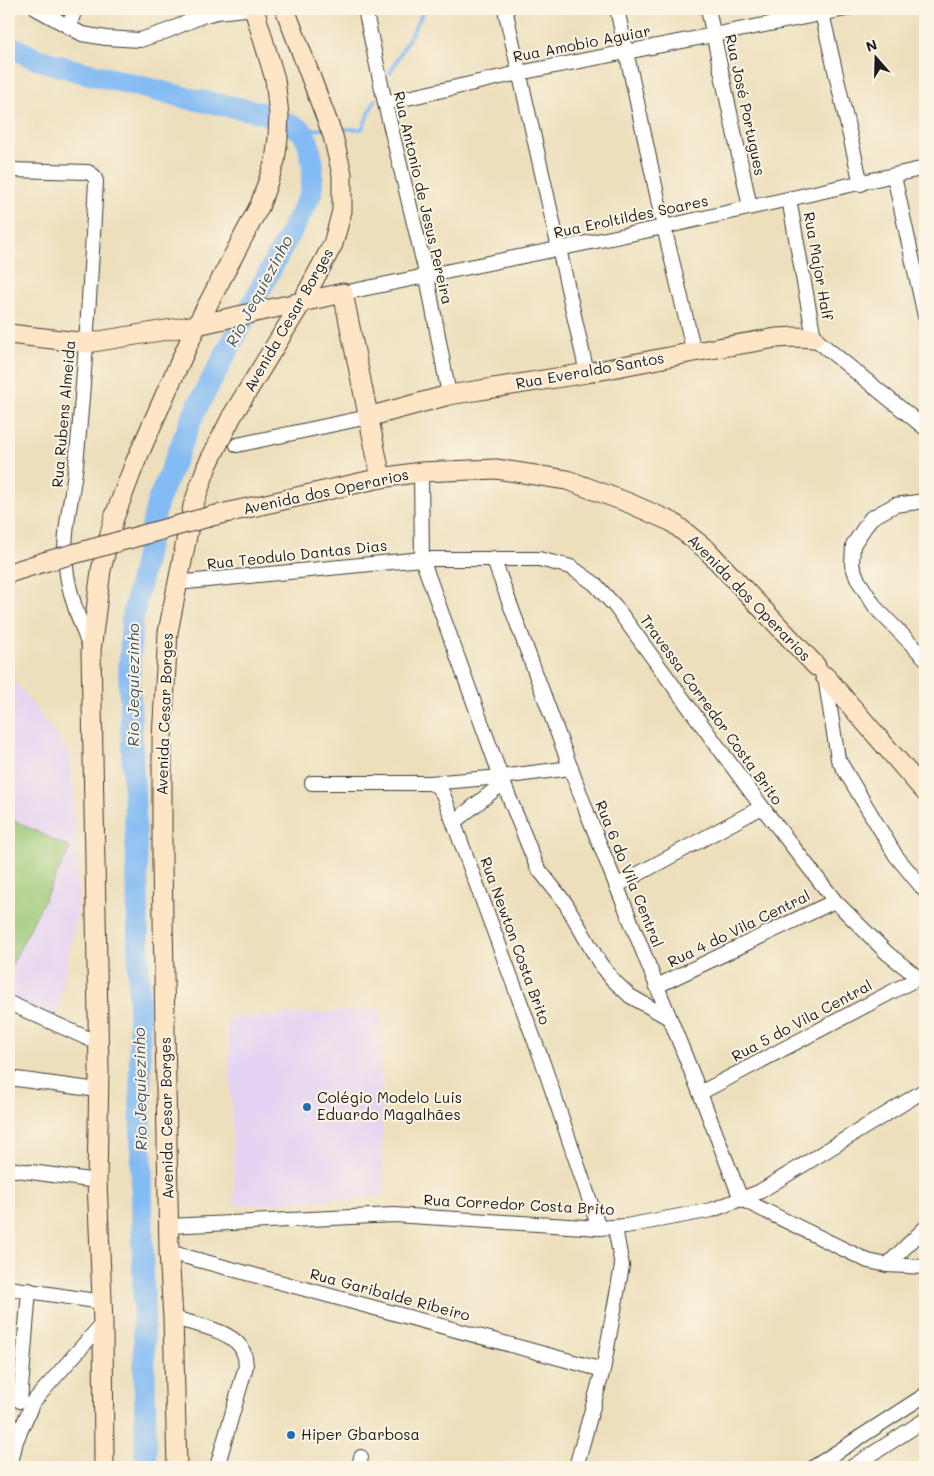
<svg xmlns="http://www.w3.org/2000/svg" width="934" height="1476" viewBox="0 0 934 1476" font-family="Mali,sans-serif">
<rect width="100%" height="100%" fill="#fcf5e5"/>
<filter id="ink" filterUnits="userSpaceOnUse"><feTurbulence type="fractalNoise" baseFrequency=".02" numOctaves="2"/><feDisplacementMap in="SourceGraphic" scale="10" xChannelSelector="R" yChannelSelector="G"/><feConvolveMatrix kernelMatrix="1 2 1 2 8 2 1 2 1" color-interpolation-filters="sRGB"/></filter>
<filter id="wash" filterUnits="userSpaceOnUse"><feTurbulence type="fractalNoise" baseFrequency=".0096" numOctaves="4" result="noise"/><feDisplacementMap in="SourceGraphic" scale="20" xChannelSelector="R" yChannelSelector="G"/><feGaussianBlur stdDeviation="1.12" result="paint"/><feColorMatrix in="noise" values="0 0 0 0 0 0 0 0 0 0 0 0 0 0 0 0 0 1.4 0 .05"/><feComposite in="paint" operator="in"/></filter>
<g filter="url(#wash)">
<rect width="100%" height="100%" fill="#eddfbc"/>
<g fill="#e4d3f2">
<polygon points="9,676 15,681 70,754 76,831 78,906 56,1022 9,998"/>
<polygon points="381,1009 383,1196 235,1206 228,1018"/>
</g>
<polygon fill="#9bc876" stroke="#5c7249" points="9,818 70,848 9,970"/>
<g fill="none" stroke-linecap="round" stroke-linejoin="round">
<g stroke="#83bbf4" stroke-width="4">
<polyline points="390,73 425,9"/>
<polyline points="338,129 362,129 375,100"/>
<polyline points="301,130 326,129"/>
</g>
<polyline stroke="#83bbf4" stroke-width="22" points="9,45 33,58 74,70 191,99 265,113 301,130 308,142 313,164 311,194 194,413 157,504 132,620 129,677 137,863 146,1467"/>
</g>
</g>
<g filter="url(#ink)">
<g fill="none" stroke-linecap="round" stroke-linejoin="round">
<g stroke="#3b3934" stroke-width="16">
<g id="street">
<polyline points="37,9 82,34 106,38 140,40 167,31 202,16 217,12 245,9"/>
<polyline points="365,9 385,103 427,277 449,395"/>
<polyline points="505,9 587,373"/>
<polyline points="617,9 664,227 694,352"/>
<polyline points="708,9 750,207"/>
<polyline points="822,13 861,184"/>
<polyline points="69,27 75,9"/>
<polyline points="385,103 519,73 846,9"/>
<path d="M 9,170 L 88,172 L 94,176 L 96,181 C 91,272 86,363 77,454 C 74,494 60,536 67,575 C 71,600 81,624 90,648"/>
<polyline points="894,176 925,316"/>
<polyline points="789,199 814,338 925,428"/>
<polyline points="343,293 664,227 925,168"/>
<polyline points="237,445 368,417"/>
<polyline points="421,472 422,559 501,777 537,867 566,904 599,962 613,980 630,996 669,1018"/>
<polyline points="925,501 895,505 871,518 853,545 852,565 858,580 876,608 925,658"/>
<polyline points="493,558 588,815 700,1093 741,1199 868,1261 887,1265 925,1267"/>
<polyline points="176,583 422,559 539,559 571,567 595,584 615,606 762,807 835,901 887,953 925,983"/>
<polyline points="825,677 838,759 896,856 925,891"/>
<polyline points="312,783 430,783 437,786 443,794 544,1066 599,1228"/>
<polyline points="430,783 501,777 571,768"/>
<polyline points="454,822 503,783"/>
<polyline points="616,886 762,807"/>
<polyline points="657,986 835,901"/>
<polyline points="9,1003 98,1043"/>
<polyline points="9,1078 98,1090"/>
<polyline points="700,1093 918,978"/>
<polyline points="9,1169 97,1181"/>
<polyline points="168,1226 394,1215 599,1228 626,1226 712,1210 759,1192 925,1090"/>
<polyline points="169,1252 603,1370"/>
<polyline points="887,1265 925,1228"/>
<polyline points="9,1288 102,1302"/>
<path d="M 173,1318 C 194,1324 238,1331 244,1354 C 246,1358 245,1362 246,1366 L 217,1467"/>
<polyline points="20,1401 29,1290"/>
<polyline points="10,1467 16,1441 33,1402 103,1323"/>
<polyline points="359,1467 361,1457"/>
<polyline points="576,1467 603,1370 622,1266 615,1227"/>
<polyline points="814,1467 925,1395"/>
<polyline points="852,1467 925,1420"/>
</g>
</g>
<g stroke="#3b3934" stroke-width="21">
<g id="secondary">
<polyline points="9,334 87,343 197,325 343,293 381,478"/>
<polyline points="368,417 449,395 587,373 694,352 776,338 796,337 814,338"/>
<polyline points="212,516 381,478 421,472 496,469 567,480 629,503 672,522 707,550 816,666"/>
<polyline points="9,573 44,562"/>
<polyline points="825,676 925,792"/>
<polyline points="104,1467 103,1323 97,1181 99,1071 91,651 101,570 114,518 135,463 169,386 197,325 260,205 275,161 278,138 279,115 275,79 254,9"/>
<polyline points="177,1467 173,1318 169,1252 162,863 162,738 168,632 193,506 207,466 232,416 302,302 333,244 342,211 342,174 333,136 285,9"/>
</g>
</g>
<use href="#street" stroke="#fff" stroke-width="14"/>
<use href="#secondary" stroke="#fee5c5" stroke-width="19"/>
<g stroke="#3b3934" stroke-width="21" stroke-linecap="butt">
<polyline id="secondary-bridge" points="44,562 212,516"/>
</g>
<use href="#secondary-bridge" stroke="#fee5c5" stroke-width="19"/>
</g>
</g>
<g fill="#1f6fb2" stroke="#fcf5e5" stroke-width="2">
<circle cx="307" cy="1107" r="5"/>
<circle cx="291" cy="1435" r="5"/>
</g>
<g text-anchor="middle" stroke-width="4" stroke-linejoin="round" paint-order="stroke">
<g font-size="15" fill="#1c1c1c" stroke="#fcf5e5">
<text transform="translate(582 44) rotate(-11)" y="5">Rua Amobio Aguiar</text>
<text transform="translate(745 105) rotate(78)" y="5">Rua José Portugues</text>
<text transform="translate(423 198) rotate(77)" y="5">Rua Antonio de Jesus Pereira</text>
<text transform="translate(631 217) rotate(-12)" y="5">Rua Eroltildes Soares</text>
<text transform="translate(818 266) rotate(80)" y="5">Rua Major Half</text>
<text transform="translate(289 320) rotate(-60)" y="5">Avenida Cesar Borges</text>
<text transform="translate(590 371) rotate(-10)" y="5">Rua Everaldo Santos</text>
<text transform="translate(64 414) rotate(-85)" y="5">Rua Rubens Almeida</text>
<text transform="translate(326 492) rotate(-12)" y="5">Avenida dos Operarios</text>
<text transform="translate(297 555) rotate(-6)" y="5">Rua Teodulo Dantas Dias</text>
<text transform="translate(749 598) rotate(46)" y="5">Avenida dos Operarios</text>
<text transform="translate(711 710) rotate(54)" y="5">Travessa Corredor Costa Brito</text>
<text transform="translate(165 714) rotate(-88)" y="5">Avenida Cesar Borges</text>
<text transform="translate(629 874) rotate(68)" y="5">Rua 6 do Vila Central</text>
<text transform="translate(739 929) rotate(-26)" y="5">Rua 4 do Vila Central</text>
<text transform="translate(515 941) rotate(70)" y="5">Rua Newton Costa Brito</text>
<text transform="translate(802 1021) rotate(-28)" y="5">Rua 5 do Vila Central</text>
<text transform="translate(167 1118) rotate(-91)" y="5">Avenida Cesar Borges</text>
<text transform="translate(519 1205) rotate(3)" y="5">Rua Corredor Costa Brito</text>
<text transform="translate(390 1295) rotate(15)" y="5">Rua Garibalde Ribeiro</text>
</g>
<g font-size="15" fill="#1c1c1c" stroke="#fcf5e5" text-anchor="start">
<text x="317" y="1103">Colégio Modelo Luis<tspan x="317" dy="17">Eduardo Magalhães</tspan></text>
<text x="301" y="1440">Hiper Gbarbosa</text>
</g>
<g font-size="16" font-style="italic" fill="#405468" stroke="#fcf5e5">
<text transform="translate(259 291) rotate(-62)" y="6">Rio Jequiezinho</text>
<text transform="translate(133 685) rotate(-90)" y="6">Rio Jequiezinho</text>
<text transform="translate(140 1089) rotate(-91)" y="6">Rio Jequiezinho</text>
</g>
</g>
<rect width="934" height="1476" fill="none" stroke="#fcf5e5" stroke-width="30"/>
<g transform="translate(876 58) rotate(340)" stroke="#fcf5e5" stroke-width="4" paint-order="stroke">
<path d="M0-4L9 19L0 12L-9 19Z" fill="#1c1c1c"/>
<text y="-8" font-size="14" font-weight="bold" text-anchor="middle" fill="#1c1c1c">N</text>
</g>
</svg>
